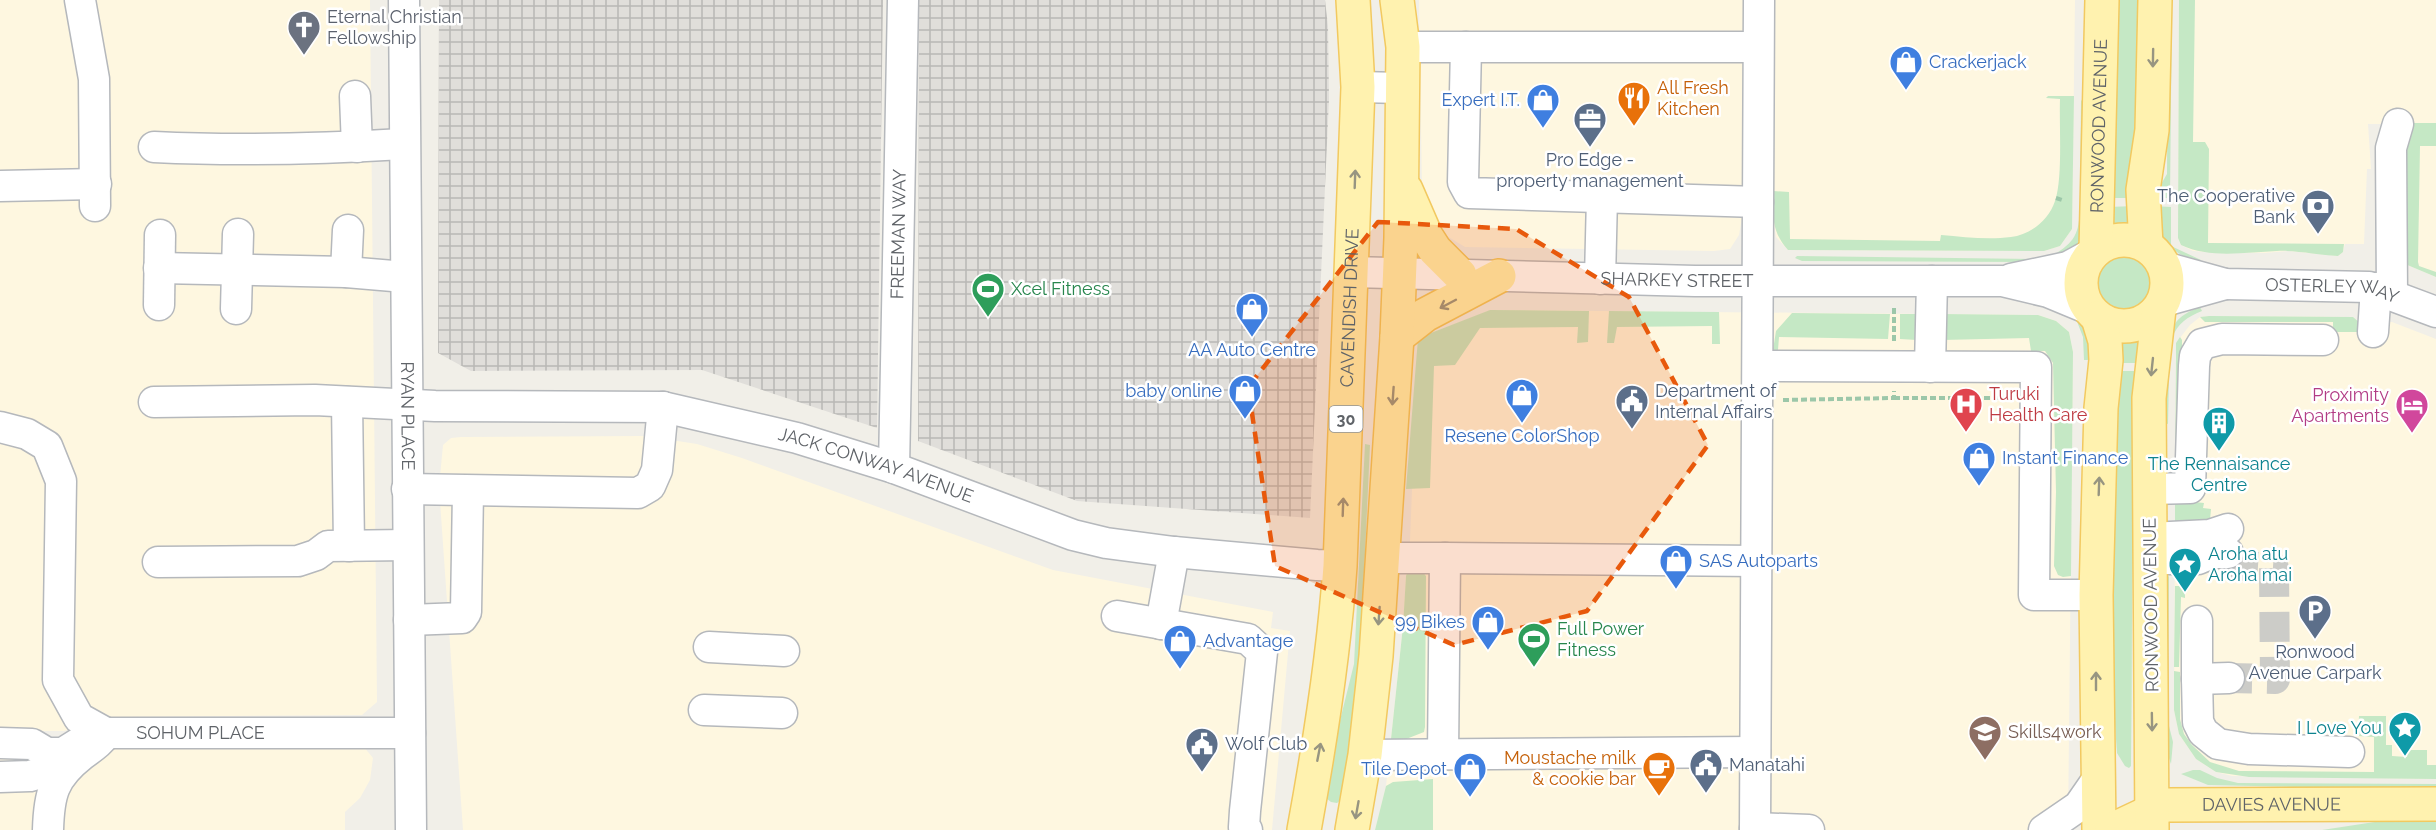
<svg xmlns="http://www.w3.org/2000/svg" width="2436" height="830" viewBox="0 0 2436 830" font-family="Raleway,sans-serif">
<defs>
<pattern id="industrial-grid" width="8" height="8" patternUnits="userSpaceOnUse" patternTransform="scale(1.5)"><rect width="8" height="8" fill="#e0deda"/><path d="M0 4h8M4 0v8" fill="none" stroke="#b9b8b5"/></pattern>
</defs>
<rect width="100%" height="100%" fill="#f1efe8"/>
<g fill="#fef7e0">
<polygon points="0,0 370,0 377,702 362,715 113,717 64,731 0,731"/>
<polygon points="1419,0 1746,0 1742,218 1739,235 1730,249 1714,251 1465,247 1447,236 1433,217 1422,190"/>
<polygon points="1773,0 2075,0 2072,229 2060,246 2044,251 1788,250 1776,237 1773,218"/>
<polygon points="2179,0 2436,0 2436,277 2405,264 2413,124 2368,124 2371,169 2367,169 2364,244 2345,244 2343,252 2338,256 2289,251 2265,253 2206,252 2193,251 2181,245 2178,238"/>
<polygon points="1491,310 2038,315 2056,321 2069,332 2073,352 2068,830 1375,830 1386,786 1403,626 1406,576 1410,541 1418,338"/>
<polygon points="2209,316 2353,317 2360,323 2392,322 2436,339 2436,779 2232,776 2216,772 2196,759 2179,734 2174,710 2176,343 2190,325 2200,317"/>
<polygon points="645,436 697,444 742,458 1053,570 1273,612 1271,628 1290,631 1272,830 463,830 439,487 443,445 451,438 461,437"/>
<polygon points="359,741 373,758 370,780 360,798 345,812 345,830 0,830 0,759 67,758 97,755 117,748"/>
</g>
<g fill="url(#industrial-grid)">
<polygon points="439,0 883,0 877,428 702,370 471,371 438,353"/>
<polygon points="919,0 1325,0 1328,26 1329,99 1310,518 1077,501 918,441"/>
</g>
<g fill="#c5e8c5">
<polygon points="2111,0 2146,0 2134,198 2108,198"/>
<polygon points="2168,0 2172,0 2170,198 2153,198 2167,174"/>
<path d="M 2179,0 L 2195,0 L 2193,142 L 2205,142 L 2209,149 L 2208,243 L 2344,244 L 2343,252 L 2338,256 C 2318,255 2297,250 2277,251 C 2247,252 2210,259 2181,245 L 2178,238 Z"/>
<path d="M 2048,96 L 2074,96 L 2072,229 L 2060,246 L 2044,251 L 1788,250 C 1771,231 1773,216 1773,191 L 1789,192 L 1790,239 L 1940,241 L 1941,235 C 1964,237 1988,240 2011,237 C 2030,235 2049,220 2055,201 C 2063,178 2059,125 2060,99 L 2046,98 Z"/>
<polygon points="2081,100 2084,103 2084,198 2080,198"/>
<polygon points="2413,123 2436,123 2436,146 2420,146 2418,262 2419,266 2436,272 2436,277 2405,264 2405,157"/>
<path d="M 2080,206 L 2083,207 C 2083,221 2084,245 2068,253 C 2063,256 2055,256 2049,258 C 2075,242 2079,236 2080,206 Z"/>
<polygon points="2135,206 2131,226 2110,228 2108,207"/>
<path d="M 2152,206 L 2171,207 L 2171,246 L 2201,260 L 2201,262 C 2168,253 2158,239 2152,206 Z"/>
<circle cx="2126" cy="283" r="32"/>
<polygon points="1797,256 2035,259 2028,262 1802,261 1795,258"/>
<path d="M 2200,307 L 2202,311 C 2187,317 2178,323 2172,338 C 2171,320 2185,313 2200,307 Z"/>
<polygon points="1490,310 1589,311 1588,342 1577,343 1578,327 1480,328 1455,365 1434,366 1430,488 1406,489 1418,338"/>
<polygon points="1609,311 1719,312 1720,344 1712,344 1712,326 1617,327 1614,343 1607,343"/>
<polygon points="1792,313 1890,314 1888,339 1779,337 1778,350 1773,350 1776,331"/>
<polygon points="1900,314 1918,314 1917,340 1900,339"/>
<polygon points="1941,314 2038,315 2056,321 2069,332 2073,352 2071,576 2063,577 2058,575 2054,566 2056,492 2053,363 2045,351 2031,351 2029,338 1942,340"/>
<polygon points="2209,316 2353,317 2360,323 2361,332 2333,332 2333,322 2205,322 2200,317"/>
<polygon points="2076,319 2084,324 2096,360 2084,360 2083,337"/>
<polygon points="2180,337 2182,340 2182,468 2175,475 2176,357 2176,343"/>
<polygon points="2140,341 2137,363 2116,363 2115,342"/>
<path d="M 2115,371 L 2138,371 C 2130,502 2133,634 2131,766 L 2129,768 L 2125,766 L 2117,753 L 2108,626 Z"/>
<polygon points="2167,372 2169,375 2168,424 2165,423"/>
<polygon points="1365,444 1370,445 1359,685 1343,798 1337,803 1331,802 1326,798 1324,785 1354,664"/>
<polygon points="2175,500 2204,503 2203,508 2211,509 2210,520 2175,531"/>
<polygon points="1408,569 1420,569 1426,576 1425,727 1424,732 1396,743 1391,739 1403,626 1406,576"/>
<polygon points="2169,576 2168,722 2173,742 2171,764 2166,749 2166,578"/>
<polygon points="2175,586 2185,586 2185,598 2181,597 2179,667 2174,667"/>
<polygon points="2174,671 2180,672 2180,719 2184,734 2192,745 2210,762 2239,771 2374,772 2374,737 2358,736 2359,716 2386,716 2386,745 2392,745 2392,756 2407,757 2408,750 2427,750 2427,765 2436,765 2436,779 2249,777 2216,772 2196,759 2179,734 2174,710"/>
<polygon points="2193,770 2200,770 2217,778 2238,783 2436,784 2436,790 2208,785 2181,774"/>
<polygon points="1433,779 1433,830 1375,830 1386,786 1393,782"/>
<polygon points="2401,818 2436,819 2436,830 2322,830"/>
</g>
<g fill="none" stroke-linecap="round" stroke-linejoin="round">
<polyline stroke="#ccccc8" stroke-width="30" stroke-dasharray="30 15" stroke-linecap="butt" points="2228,565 2274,568 2275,679 2229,678"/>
<g stroke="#b5b8bc" stroke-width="33">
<g id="minor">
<polyline points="80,0 94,79 95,206"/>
<path id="s1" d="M 404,0 L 411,830"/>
<polyline points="1403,47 1758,47"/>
<polyline points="1466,47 1463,182 1469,193 1758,202"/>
<polyline points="1358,87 1402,88"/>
<polyline points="355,96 357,147"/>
<path d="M 154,147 C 238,151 320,149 403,144"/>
<polyline points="0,186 96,184"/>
<path id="s2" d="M 2164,267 L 2225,284 L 2369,287 L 2436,312"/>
<polyline points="159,268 346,272 405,277"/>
<polyline points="346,272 348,230"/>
<path id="s3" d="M 1351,272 L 1695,281 L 2002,281 L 2048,292 L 2089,309"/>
<polyline points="1600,279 1602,197"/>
<polyline points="2011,279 2068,267 2090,255"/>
<polyline points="2392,294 2391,148 2398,124"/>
<polyline points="2164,301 2225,284"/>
<polyline points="159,305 160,235"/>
<polyline points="236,309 238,234"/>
<polyline points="2373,332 2376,288"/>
<polyline points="1758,366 2036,367 2034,595 2096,595"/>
<polyline points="1930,367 1932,281"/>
<path id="s4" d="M 154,402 L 315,400 L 435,406 L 663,407 L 797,438 L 894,468 L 1073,535 L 1106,543 L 1174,552 L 1317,565 L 1340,566"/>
<polyline points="347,402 349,546"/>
<path d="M 0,427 L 27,434 L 47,446 L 61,481 L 58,680 L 79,718 L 106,733 C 100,743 91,748 82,755 C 53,778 49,794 48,830"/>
<path id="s5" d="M 894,468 L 903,0"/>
<polyline points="407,489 638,493 650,486 657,470 663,407"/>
<polyline points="2150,489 2190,488 2194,366 2195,356 2202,344 2222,339 2323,340"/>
<polyline points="2150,538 2210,535 2228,529"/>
<polyline points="1383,558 1445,558 1443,754"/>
<polyline points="1445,558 1756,561"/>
<polyline points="2150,559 2198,559 2212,553 2228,553"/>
<polyline points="158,562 298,561 316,555 328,546 408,545"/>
<polyline points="1117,616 1248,639 1262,652 1245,811 1244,827 1247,830"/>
<polyline points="409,620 462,618 466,612 468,491"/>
<polyline points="2197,621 2197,679 2229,678"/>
<polyline points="1161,624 1174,552"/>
<polyline points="709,647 784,651"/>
<polyline points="2197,679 2198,722 2203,732 2218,744 2249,749 2349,752"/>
<polyline points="704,710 782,713"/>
<path id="s6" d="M 0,743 L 32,744 L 47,753 L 63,753 L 87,738 L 106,733 L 410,733"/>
<polyline points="1365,755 1755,752"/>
<polyline points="0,777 30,776 69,765"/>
<polyline points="1755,828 1809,830"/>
<polyline points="1755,830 1759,0"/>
<polyline points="2044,830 2079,806 2097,780"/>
</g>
</g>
<g stroke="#f2c960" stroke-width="36">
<g id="major">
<polyline points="1406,190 1426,236 1435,250 1460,275"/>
<circle cx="2124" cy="283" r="43"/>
<polyline points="2146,245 2143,190 2152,130 2155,0"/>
<path id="s7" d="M 2096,250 L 2102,0"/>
<polyline points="2098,318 2105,341 2106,360 2101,408 2096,595 2099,830"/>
<polyline points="1397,337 1425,315 1499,276"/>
<path id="s8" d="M 1304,830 C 1320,743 1334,655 1340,566 L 1358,87 L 1353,0"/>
<polyline points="1352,830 1365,755 1376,656 1397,337 1401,238 1403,47 1397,0"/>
<path id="s9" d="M 2112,830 L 2165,805 L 2436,804"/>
<polyline points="2152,830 2149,398 2159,309"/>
</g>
</g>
<g stroke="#9cc7a9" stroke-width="4" stroke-dasharray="6 3" stroke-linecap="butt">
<polyline points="2056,198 2062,200"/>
<polyline points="1894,308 1894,341"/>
<polyline points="1894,398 2010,398"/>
<polyline points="1783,400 1894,398 1894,391"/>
</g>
<use href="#minor" stroke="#fff" stroke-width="30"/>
<use href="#major" stroke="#fff2af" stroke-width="33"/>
</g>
<defs><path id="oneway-shaft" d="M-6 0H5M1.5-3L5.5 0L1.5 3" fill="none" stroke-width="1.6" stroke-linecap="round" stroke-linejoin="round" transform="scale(1.5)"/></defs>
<g stroke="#979581">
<use href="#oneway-shaft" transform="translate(2153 58) rotate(91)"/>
<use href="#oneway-shaft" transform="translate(1355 179) rotate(-88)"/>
<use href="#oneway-shaft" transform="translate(1448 304) rotate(152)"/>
<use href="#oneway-shaft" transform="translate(2152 367) rotate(96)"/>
<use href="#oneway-shaft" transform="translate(1393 396) rotate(94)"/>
<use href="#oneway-shaft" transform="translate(2099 486) rotate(-88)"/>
<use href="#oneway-shaft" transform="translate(1343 507) rotate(-88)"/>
<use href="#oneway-shaft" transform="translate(1379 616) rotate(94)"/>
<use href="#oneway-shaft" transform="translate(2096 681) rotate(-90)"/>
<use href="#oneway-shaft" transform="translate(2152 722) rotate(89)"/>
<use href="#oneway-shaft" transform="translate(1319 752) rotate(-79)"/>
<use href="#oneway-shaft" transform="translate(1357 810) rotate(100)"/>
</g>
<path fill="#e8590c" fill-opacity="0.2" stroke="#e8590c" stroke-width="4.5" stroke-dasharray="12 8" stroke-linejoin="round" d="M 1378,222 L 1516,229 L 1629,297 L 1708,445 L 1587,611 L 1454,645 L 1275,566 L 1248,387 Z"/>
<defs>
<g id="church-pin" transform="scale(1.725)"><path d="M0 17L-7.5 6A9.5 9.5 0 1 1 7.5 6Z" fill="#6b7280" stroke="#fff"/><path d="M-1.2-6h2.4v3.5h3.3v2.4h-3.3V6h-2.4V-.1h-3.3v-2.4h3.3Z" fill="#fff"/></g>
<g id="shop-pin" transform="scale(1.725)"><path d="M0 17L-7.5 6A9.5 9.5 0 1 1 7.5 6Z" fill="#3f7fe0" stroke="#fff"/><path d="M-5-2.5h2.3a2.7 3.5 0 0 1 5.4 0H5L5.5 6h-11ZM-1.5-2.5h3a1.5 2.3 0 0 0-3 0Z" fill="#fff"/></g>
<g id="restaurant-pin" transform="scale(1.725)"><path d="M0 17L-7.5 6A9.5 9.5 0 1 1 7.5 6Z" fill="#e8710a" stroke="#fff"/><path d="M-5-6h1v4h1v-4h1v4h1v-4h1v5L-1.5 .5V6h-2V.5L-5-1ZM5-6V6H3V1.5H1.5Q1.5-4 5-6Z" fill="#fff"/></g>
<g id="office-pin" transform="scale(1.725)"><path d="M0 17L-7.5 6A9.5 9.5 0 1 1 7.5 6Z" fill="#5c6f8a" stroke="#fff"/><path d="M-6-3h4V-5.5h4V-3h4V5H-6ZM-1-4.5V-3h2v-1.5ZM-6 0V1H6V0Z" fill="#fff"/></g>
<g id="bank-pin" transform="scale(1.725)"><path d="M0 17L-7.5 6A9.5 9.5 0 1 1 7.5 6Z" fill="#5c6f8a" stroke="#fff"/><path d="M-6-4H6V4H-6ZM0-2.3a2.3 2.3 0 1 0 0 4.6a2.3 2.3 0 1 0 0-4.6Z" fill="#fff"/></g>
<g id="stadium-pin" transform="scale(1.725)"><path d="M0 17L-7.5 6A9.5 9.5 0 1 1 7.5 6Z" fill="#2e9e5b" stroke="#fff"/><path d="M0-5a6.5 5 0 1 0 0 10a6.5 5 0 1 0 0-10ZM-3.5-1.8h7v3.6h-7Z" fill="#fff"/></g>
<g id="civic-pin" transform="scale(1.725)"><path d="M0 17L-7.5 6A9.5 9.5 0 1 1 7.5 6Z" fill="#5c6f8a" stroke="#fff"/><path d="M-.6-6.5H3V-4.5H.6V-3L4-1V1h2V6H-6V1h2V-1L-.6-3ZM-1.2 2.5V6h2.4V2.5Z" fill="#fff"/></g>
<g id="hospital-pin" transform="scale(1.725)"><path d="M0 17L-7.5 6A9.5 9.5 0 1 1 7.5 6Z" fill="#e0444e" stroke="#fff"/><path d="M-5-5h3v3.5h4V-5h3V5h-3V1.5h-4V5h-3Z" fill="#fff"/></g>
<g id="hotel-pin" transform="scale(1.725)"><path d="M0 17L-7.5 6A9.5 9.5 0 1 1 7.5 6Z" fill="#d1479c" stroke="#fff"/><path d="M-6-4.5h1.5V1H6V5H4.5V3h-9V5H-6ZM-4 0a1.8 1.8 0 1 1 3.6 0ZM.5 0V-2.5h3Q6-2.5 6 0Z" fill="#fff"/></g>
<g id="building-pin" transform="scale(1.725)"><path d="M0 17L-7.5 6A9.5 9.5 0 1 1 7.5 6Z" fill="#0f9aa8" stroke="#fff"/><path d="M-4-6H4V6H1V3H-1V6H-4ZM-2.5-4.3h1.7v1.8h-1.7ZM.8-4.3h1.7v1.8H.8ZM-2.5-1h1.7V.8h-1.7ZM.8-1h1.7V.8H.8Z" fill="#fff"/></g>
<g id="sight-pin" transform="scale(1.725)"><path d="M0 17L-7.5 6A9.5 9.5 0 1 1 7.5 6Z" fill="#0f9aa8" stroke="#fff"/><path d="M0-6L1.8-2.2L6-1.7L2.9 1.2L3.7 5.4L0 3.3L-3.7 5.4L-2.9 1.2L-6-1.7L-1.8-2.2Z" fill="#fff"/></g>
<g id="parking-pin" transform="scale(1.725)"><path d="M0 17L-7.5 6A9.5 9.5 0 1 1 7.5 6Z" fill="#5c6f8a" stroke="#fff"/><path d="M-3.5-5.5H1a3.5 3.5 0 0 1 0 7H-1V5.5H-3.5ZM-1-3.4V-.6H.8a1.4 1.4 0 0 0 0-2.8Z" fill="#fff"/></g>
<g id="school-pin" transform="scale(1.725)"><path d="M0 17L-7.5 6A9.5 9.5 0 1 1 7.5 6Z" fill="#8d6e63" stroke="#fff"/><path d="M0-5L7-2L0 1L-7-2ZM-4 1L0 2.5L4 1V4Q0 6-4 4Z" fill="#fff"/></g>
<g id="cafe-pin" transform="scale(1.725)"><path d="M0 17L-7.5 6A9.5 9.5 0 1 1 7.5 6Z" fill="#e8710a" stroke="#fff"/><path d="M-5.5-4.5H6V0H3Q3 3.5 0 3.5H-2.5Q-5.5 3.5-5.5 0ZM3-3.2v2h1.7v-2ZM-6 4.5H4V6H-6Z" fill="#fff"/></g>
</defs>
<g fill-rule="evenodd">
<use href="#church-pin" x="304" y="27"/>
<use href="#shop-pin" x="1906" y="62"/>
<use href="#restaurant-pin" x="1634" y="98"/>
<use href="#shop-pin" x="1543" y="100"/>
<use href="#office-pin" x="1590" y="119"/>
<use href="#bank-pin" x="2318" y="206"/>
<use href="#stadium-pin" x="988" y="289"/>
<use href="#shop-pin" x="1252" y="309"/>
<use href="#shop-pin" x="1245" y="391"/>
<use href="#shop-pin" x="1522" y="395"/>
<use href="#civic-pin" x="1632" y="401"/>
<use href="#hospital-pin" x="1966" y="404"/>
<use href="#hotel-pin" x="2412" y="405"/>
<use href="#building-pin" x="2219" y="423"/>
<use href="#shop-pin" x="1979" y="458"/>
<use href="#shop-pin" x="1676" y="561"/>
<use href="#sight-pin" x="2185" y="564"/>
<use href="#parking-pin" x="2315" y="611"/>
<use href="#shop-pin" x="1488" y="622"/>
<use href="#stadium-pin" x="1534" y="639"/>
<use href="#shop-pin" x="1180" y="641"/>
<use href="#sight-pin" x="2405" y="728"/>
<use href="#school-pin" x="1985" y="732"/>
<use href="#civic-pin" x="1202" y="744"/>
<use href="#civic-pin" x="1706" y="765"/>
<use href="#cafe-pin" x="1659" y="768"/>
<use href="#shop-pin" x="1470" y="769"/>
</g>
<g text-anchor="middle" stroke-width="5" stroke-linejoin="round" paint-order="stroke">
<rect fill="#fff" stroke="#8f9295" stroke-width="1.5" x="1329.5" y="406" width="33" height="26" rx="4.5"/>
<g font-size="16" font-weight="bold" fill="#5f6368">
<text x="1346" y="425">30</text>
</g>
<g font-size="18" fill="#5b616d" stroke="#fff" text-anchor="start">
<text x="327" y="23">Eternal Christian<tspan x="327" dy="21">Fellowship</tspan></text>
</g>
<g font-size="18" fill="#366cbe" stroke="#fff" text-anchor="start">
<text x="1929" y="68">Crackerjack</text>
<text x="1520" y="106" text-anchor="end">Expert I.T.</text>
<text x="1252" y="356" text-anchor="middle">AA Auto Centre</text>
<text x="1222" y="397" text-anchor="end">baby online</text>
<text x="1522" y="442" text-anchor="middle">Resene ColorShop</text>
<text x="2002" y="464">Instant Finance</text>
<text x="1699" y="567">SAS Autoparts</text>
<text x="1465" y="628" text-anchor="end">99 Bikes</text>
<text x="1203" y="647">Advantage</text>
<text x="1447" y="775" text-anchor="end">Tile Depot</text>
</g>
<g font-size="18" fill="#c56008" stroke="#fff" text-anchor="start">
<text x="1657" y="94">All Fresh<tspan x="1657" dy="21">Kitchen</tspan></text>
<text x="1636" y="764" text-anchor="end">Moustache milk<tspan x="1636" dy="21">&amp; cookie bar</tspan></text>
</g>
<g font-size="18" fill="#5f6368" stroke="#fff">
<text dy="6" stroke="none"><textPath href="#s7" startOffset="124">RONWOOD AVENUE</textPath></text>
<text dy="6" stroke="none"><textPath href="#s5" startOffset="234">FREEMAN WAY</textPath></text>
<text dy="6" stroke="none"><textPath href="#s3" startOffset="326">SHARKEY STREET</textPath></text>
<text dy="6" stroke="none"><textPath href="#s2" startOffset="171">OSTERLEY WAY</textPath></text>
<text dy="6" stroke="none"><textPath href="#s8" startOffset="525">CAVENDISH DRIVE</textPath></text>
<text dy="6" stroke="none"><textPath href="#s1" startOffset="416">RYAN PLACE</textPath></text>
<text dy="6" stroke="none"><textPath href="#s4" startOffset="730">JACK CONWAY AVENUE</textPath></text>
<text transform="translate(2151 605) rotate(-91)" y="6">RONWOOD AVENUE</text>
<text dy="6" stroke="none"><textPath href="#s6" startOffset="208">SOHUM PLACE</textPath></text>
<text dy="6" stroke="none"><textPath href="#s9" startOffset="165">DAVIES AVENUE</textPath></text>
</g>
<g font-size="18" fill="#4e5e75" stroke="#fff" text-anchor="start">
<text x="1590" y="166" text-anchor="middle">Pro Edge -<tspan x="1590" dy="21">property management</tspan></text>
<text x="2295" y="202" text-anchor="end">The Cooperative<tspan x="2295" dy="21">Bank</tspan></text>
<text x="1655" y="397">Department of<tspan x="1655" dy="21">Internal Affairs</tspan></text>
<text x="2315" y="658" text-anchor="middle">Ronwood<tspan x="2315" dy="21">Avenue Carpark</tspan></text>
<text x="1225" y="750">Wolf Club</text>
<text x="1729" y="771">Manatahi</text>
</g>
<g font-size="18" fill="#27864d" stroke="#fff" text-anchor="start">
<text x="1011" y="295">Xcel Fitness</text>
<text x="1557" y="635">Full Power<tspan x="1557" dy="21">Fitness</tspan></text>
</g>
<g font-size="18" fill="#be3a42" stroke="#fff" text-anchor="start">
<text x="1989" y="400">Turuki<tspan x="1989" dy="21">Health Care</tspan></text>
</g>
<g font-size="18" fill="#b23c85" stroke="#fff" text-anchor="end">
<text x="2389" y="401">Proximity<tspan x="2389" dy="21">Apartments</tspan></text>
</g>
<g font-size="18" fill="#0d838f" stroke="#fff">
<text x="2219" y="470">The Rennaisance<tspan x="2219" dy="21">Centre</tspan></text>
<text x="2208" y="560" text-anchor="start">Aroha atu<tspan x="2208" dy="21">Aroha mai</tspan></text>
<text x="2382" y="734" text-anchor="end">I Love You</text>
</g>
<g font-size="18" fill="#785e54" stroke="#fff" text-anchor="start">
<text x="2008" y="738">Skills4work</text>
</g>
</g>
</svg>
